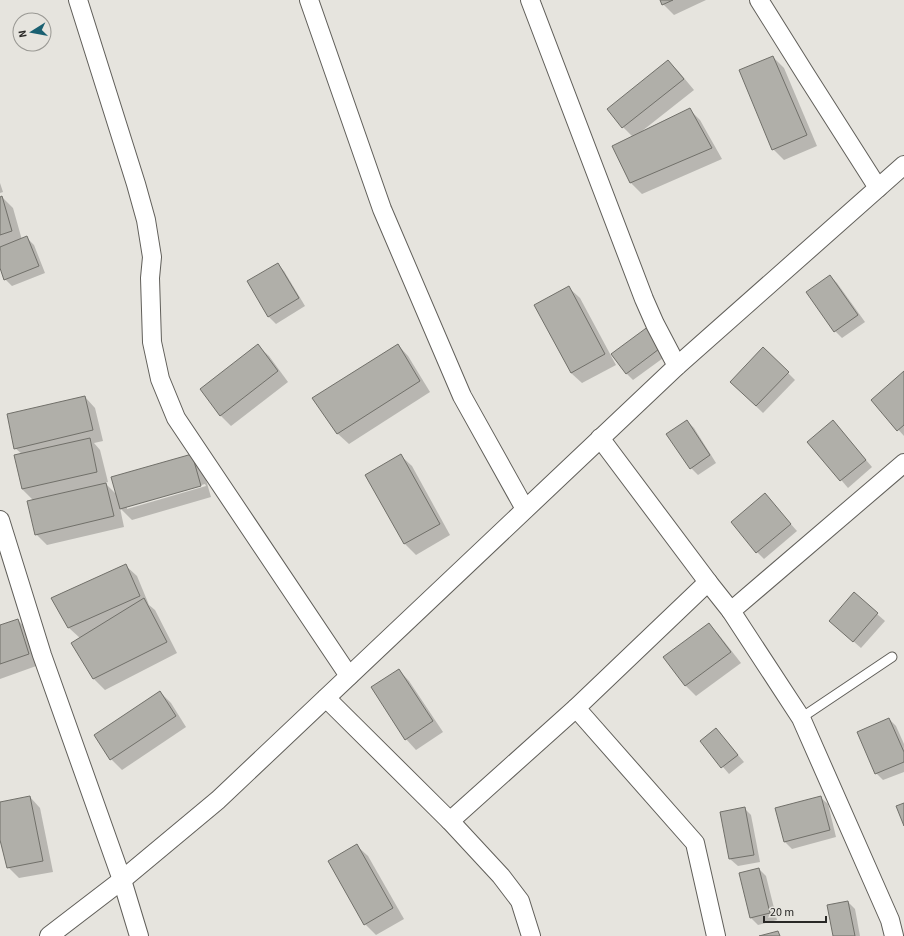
<svg xmlns="http://www.w3.org/2000/svg" width="904" height="936" viewBox="0 0 904 936" font-family="'Source Sans 3',sans-serif">
<rect width="100%" height="100%" fill="#e6e4de"/>
<g fill="#0003" fill-rule="evenodd">
<polygon points="661,0 706,0 674,15 663,4"/>
<polygon points="773,57 784,68 817,146 784,160 773,149"/>
<polygon points="668,61 679,72 694,90 642,131 689,109 700,120 722,159 642,194 631,183 613,146 633,137 623,127"/>
<polygon points="0,183 3,192 0,193"/>
<polygon points="2,197 13,208 22,240 27,238 34,245 45,273 12,286 5,279 0,266 0,198"/>
<polygon points="277,264 284,271 305,306 276,324 269,317 248,282"/>
<polygon points="830,276 837,283 865,322 842,338 835,331"/>
<polygon points="569,288 580,298 616,365 582,383 571,373"/>
<polygon points="656,335 670,353 633,380 626,373"/>
<polygon points="398,345 408,356 430,392 349,444 338,434 313,398"/>
<polygon points="258,346 269,356 288,382 231,426 220,415"/>
<polygon points="763,348 795,380 763,413 731,382"/>
<polygon points="904,372 904,436 872,400"/>
<path d="M 85,397 L 95,408 L 103,441 L 94,443 L 100,450 L 108,482 L 105,483 L 117,495 L 191,455 L 202,466 L 211,497 L 132,520 L 120,508 L 124,527 L 47,545 L 36,534 L 34,501 L 22,489 L 22,454 L 15,448 ZM 205,484 L 206,486 L 127,509 L 127,507 Z"/>
<polygon points="687,421 694,428 716,463 698,475 691,468"/>
<polygon points="833,421 872,467 848,488 809,442"/>
<polygon points="401,456 412,466 450,535 416,555 405,544 366,476"/>
<polygon points="765,495 797,531 764,559 757,552"/>
<polygon points="126,566 137,576 149,605 155,610 177,653 105,690 94,679 72,643 80,638 69,628"/>
<polygon points="877,614 885,621 861,648 830,621"/>
<polygon points="18,620 28,631 39,665 0,679 0,626"/>
<polygon points="709,624 719,635 741,663 696,696 686,686 665,657"/>
<polygon points="399,670 409,681 443,732 416,750 406,739"/>
<polygon points="160,692 171,703 186,727 122,770 111,759"/>
<polygon points="889,719 896,726 904,744 904,772 883,780 876,773"/>
<polygon points="716,729 744,762 729,774 701,741"/>
<polygon points="30,797 40,808 53,872 19,878 8,867 0,836 0,803"/>
<polygon points="820,797 828,804 836,837 792,849 785,842"/>
<polygon points="744,808 751,815 760,862 738,866 730,859 721,813"/>
<polygon points="357,846 368,856 404,919 376,935 365,924"/>
<polygon points="759,869 766,876 777,920 758,925 751,918"/>
<polygon points="848,902 855,909 860,936 834,936"/>
</g>
<g fill="#b0afa9" stroke="#71706a">
<polygon points="660,0 673,0 662,5"/>
<polygon points="773,56 807,135 772,150 739,70"/>
<polygon points="668,60 684,79 622,128 607,109"/>
<polygon points="690,108 712,148 630,183 612,146"/>
<polygon points="2,196 12,231 0,235 0,197"/>
<polygon points="27,236 39,266 4,280 0,268 0,247"/>
<polygon points="278,263 299,298 268,317 247,281"/>
<polygon points="830,275 858,315 834,332 806,292"/>
<polygon points="569,286 605,354 571,373 534,305"/>
<polygon points="649,326 663,346 626,374 611,354"/>
<polygon points="258,344 278,371 220,416 200,389"/>
<polygon points="398,344 420,381 337,434 312,398"/>
<polygon points="763,347 789,372 756,406 730,382"/>
<polygon points="904,371 904,425 897,431 871,400"/>
<polygon points="85,396 93,430 14,449 7,414"/>
<polygon points="687,420 710,455 690,469 666,434"/>
<polygon points="833,420 866,460 840,481 807,442"/>
<polygon points="90,438 97,472 22,489 14,455"/>
<polygon points="192,454 201,486 120,509 111,477"/>
<polygon points="401,454 440,524 404,544 365,475"/>
<polygon points="106,483 114,516 35,535 27,501"/>
<polygon points="765,493 791,524 756,553 731,522"/>
<polygon points="126,564 140,596 68,628 51,598"/>
<polygon points="854,592 878,613 853,642 829,621"/>
<polygon points="144,598 167,642 93,679 71,643"/>
<polygon points="18,619 29,654 0,664 0,625"/>
<polygon points="709,623 731,652 685,686 663,657"/>
<polygon points="399,669 433,721 405,740 371,687"/>
<polygon points="160,691 176,716 110,760 94,735"/>
<polygon points="889,718 904,752 904,762 875,774 857,732"/>
<polygon points="716,728 738,755 721,768 700,741"/>
<polygon points="30,796 43,861 7,868 0,840 0,802"/>
<polygon points="821,796 830,830 784,842 775,808"/>
<polygon points="904,803 904,826 896,806"/>
<polygon points="745,807 754,855 729,859 720,812"/>
<polygon points="357,844 393,908 364,925 328,861"/>
<polygon points="759,868 770,913 750,918 739,873"/>
<polygon points="848,901 855,936 833,936 827,905"/>
<polygon points="778,931 780,936 759,936"/>
</g>
<g fill="none" stroke-linecap="round" stroke-linejoin="round">
<g stroke="#615f5a" stroke-width="11">
<polyline id="service" points="801,718 892,657"/>
</g>
<g stroke="#615f5a" stroke-width="20">
<g id="minor">
<polyline points="78,0 136,184 146,220 152,257 150,278 152,342 160,379 176,418 349,676"/>
<polyline points="309,0 382,209 462,396 525,509"/>
<polyline points="530,0 644,299 655,324 677,366"/>
<polyline points="759,0 806,75 878,188"/>
<polyline points="600,438 708,582"/>
<polyline points="0,520 42,655 122,880 139,936"/>
<polyline points="326,698 450,821 501,876 520,901 531,936"/>
<polyline points="576,708 695,843 716,936"/>
<polyline points="450,821 576,708 708,582 731,611"/>
<polyline points="49,936 122,880 218,800 677,366 904,165"/>
<polyline points="894,936 890,920 801,718 731,611 904,463"/>
</g>
</g>
<use href="#service" stroke="#fff" stroke-width="9"/>
<use href="#minor" stroke="#fff" stroke-width="18"/>
</g>
<g transform="translate(32 32) rotate(259)"><circle r="19" fill="#e6e4de" stroke="#9a9994"/>
<path d="M0-3L7 15L0 10L-7 15Z" fill="#1a6071"/>
<text y="-6" font-size="11" font-weight="bold" text-anchor="middle" fill="#292826">N</text>
</g>
<path d="M764 916v6h62v-6" fill="none" stroke="#292826" stroke-width="2"/>
<text x="770" y="916" font-size="12" fill="#292826" stroke="#e6e4de" stroke-width="3" paint-order="stroke">20 m</text>
</svg>
